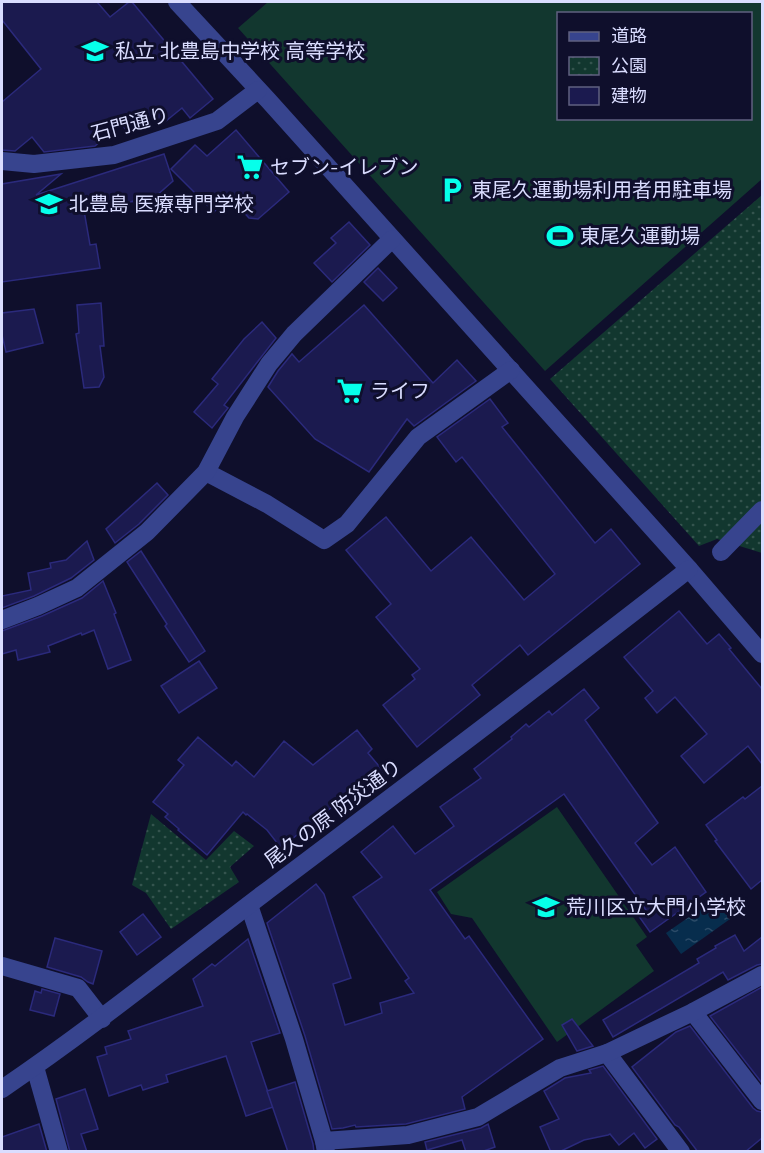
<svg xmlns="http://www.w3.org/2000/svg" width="764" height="1153" viewBox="0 0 764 1153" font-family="Raleway,'Noto Sans JP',sans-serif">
<defs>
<pattern id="park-dots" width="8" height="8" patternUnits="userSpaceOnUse" patternTransform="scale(1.5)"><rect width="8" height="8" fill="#12372f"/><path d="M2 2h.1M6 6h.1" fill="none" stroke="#34544e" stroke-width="1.8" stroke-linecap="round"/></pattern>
<pattern id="water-ripples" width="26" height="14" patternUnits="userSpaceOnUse" patternTransform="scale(1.5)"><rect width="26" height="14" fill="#072d4d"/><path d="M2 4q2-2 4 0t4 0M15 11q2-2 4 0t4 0" fill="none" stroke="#2b4b68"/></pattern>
</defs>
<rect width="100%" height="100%" fill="#0f0f2c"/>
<g fill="#12372f" fill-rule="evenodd">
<path d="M 268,2 L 762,2 L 762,179 L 545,371 L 238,28 ZM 558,14 L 750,14 L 750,118 L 558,118 Z"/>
<polygon points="557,807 647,937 636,945 654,971 557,1042 472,918 451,914 437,892"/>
</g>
<g fill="url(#park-dots)">
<polygon points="762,195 762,553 717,539 699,546 550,379"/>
<polygon points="151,814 206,860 234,831 254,846 230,867 239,882 171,929 146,893 132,885"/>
</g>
<polygon fill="url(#water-ripples)" points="722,894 737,914 681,954 666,933"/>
<g fill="#1b1a4f" stroke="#2b2a7c" stroke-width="1.5">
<polygon points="2,2 97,2 110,17 129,2 132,2 213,99 190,118 182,108 161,125 152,114 129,133 121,124 95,146 44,152 32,137 15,151 2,150 2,102 41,69 2,20"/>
<polygon points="236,130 289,192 258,219 249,218 229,196 214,212 171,169 195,145 207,156"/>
<polygon points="164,154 173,181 147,204 136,209 133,201 128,203 83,205 90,245 96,244 100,268 2,282 2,184 61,174 36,195"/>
<polygon points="349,222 370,245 332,282 314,263 336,243 331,238"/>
<polygon points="378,268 397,288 383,301 364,282"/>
<polygon points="101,303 104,346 100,346 104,377 99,387 84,388 76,334 79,333 77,305"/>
<polygon points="364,305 433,383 457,360 476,381 414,426 407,419 369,472 315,439 268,387 278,371 292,354 299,362"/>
<polygon points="34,309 43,343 6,352 2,335 2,313"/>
<polygon points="262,322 276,338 224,405 228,408 212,428 194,412 218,384 212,379 244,339"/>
<polygon points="490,399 508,423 502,427 595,543 611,529 640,564 528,655 520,645 472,685 480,695 417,747 383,705 415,679 412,675 420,669 376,617 391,604 346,550 386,517 431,571 471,537 524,600 555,574 462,457 456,462 437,437"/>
<polygon points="157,483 168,495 139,524 115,543 106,529"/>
<polygon points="87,541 94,560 71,578 34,596 2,608 2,596 31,590 28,573 51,568 50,563 66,560"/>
<polygon points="141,551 205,651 189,662 165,626 167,624 127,562"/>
<polygon points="103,581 116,613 114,614 131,660 108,669 94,630 82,635 81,633 48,646 50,652 18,660 16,650 2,654 2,631 42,616 82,598"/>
<polygon points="679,611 707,644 719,634 731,648 729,649 762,689 762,764 748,746 704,783 681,756 707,734 675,697 657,713 645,698 653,691 624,657"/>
<polygon points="199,661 217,688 179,713 161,686"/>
<polygon points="584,689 599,708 585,720 658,823 635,843 652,865 675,847 706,892 650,932 638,915 646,910 564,794 430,890 465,939 469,936 543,1039 462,1097 465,1109 406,1124 356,1127 355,1125 343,1128 332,1129 305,1036 267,923 316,884 324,894 351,978 333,984 345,1025 382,1013 380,1003 414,993 405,981 409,978 353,897 382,877 361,852 393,826 415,854 454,826 440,807 481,778 474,769 512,739 511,737 526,724 529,727 549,711 552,715"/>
<polygon points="357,730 372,749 368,753 384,772 353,797 350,793 304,829 302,826 303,830 281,848 267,830 247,814 246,815 243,812 207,855 178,830 179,829 165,817 168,814 153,802 184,765 178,760 198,737 232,766 236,761 254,777 284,741 313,765"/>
<polygon points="762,786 762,880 751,889 715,841 717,840 706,825 743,797 745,799"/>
<polygon points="143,914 161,937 137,955 120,932"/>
<polygon points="735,935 744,951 762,937 762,964 757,965 728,980 723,972 613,1037 603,1020 699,963 697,959 716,948 715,946"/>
<polygon points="55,938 102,951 93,984 88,982 81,977 47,967"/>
<polygon points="248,939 280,1033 251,1042 273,1107 246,1116 226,1056 166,1075 168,1082 143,1090 141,1085 109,1096 97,1057 107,1054 105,1047 131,1039 128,1031 203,1006 193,979 212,964 215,966"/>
<polygon points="762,987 762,1083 710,1016"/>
<polygon points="42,989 60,994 54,1016 30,1010 35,991 41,993"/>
<polygon points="572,1019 593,1046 577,1051 562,1025"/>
<polygon points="690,1026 753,1108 757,1111 762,1112 762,1138 745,1152 698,1152 679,1127 675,1125 632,1067 676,1032"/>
<polygon points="603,1066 657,1139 645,1148 634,1133 619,1145 610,1134 608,1135 584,1140 559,1152 551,1152 540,1127 559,1119 544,1091 565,1078 591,1073 589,1070"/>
<polygon points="295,1082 313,1144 314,1152 288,1152 267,1091"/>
<polygon points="85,1089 98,1129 81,1134 87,1152 70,1152 56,1099"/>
<polygon points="39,1124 47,1152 2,1152 2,1137"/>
<polygon points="488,1124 495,1147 481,1152 466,1152 462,1140 427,1150 425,1142 481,1128"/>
</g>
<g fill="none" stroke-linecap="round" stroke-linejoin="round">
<g stroke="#37448e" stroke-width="18">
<polyline points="177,2 268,100 689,569 762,654"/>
<polyline points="2,161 34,164 114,155 217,121 258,90"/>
<polyline points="206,472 267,504 324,540 347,524 418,437 511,370"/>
<polyline points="721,552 762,510"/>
<polyline points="2,620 38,606 77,588 147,532 206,472 235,417 269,364 294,334 392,239"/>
<polyline points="249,905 294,1039 324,1141 326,1152"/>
<polyline points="2,966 78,988 102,1019"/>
<polyline points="693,1012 762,1101"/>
<polyline points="607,1053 681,1152"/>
<polyline points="35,1067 59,1152"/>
<path d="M 2,1089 C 92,1028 176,960 263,894 C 406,786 549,679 689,569"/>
<polyline points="324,1141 408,1135 478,1117 560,1068 607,1053 693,1012 762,975"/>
</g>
</g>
<defs>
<g id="school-bare" transform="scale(2.07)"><path d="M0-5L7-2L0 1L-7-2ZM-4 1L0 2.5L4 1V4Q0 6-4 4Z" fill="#06ffea" stroke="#0f0f2c" stroke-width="2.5" paint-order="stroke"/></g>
<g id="supermarket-bare" transform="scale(2.07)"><path d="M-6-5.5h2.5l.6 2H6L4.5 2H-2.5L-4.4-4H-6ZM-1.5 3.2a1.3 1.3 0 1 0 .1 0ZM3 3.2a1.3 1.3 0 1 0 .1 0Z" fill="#06ffea" stroke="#0f0f2c" stroke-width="2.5" paint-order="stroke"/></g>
<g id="parking-bare" transform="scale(2.07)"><path d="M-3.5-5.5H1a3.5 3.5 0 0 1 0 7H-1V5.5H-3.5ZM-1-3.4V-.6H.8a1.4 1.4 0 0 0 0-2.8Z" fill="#06ffea" stroke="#0f0f2c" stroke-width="2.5" paint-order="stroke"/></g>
<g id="stadium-bare" transform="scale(2.07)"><path d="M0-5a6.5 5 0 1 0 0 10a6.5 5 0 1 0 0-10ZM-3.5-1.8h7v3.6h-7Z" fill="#06ffea" stroke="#0f0f2c" stroke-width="2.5" paint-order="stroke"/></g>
</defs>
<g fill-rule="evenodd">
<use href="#school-bare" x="95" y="51"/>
<use href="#supermarket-bare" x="250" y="167"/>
<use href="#parking-bare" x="452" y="190"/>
<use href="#school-bare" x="49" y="204"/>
<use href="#stadium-bare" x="560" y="236"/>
<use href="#supermarket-bare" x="350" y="391"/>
<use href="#school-bare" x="546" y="907"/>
</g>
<g text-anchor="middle" stroke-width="6" stroke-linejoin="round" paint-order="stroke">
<g font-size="20" fill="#daddff" stroke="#0f0f2c" text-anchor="start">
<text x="115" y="58">私立 北豊島中学校 高等学校</text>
<text x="270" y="174">セブン-イレブン</text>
<text x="472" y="197">東尾久運動場利用者用駐車場</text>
<text x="69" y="211">北豊島 医療専門学校</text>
<text x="580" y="243">東尾久運動場</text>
<text x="370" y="398">ライフ</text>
<text x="566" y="914">荒川区立大門小学校</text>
</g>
<g font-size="20" fill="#daddff" stroke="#0f0f2c">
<text transform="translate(130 124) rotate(-15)" y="7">石門通り</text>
<text transform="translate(333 813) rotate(-37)" y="7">尾久の原 防災通り</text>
</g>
</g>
<rect width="764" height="1153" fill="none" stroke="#daddff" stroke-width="6"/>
<rect x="557" y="12" width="195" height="108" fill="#0f0f2c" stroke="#606180" stroke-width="1.5"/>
<rect x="569" y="32" width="30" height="9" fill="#37448e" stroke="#606180" stroke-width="1.5"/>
<text x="611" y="42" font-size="18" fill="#daddff">道路</text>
<rect x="569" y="57" width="30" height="18" fill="url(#park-dots)" stroke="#606180" stroke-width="1.5"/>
<text x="611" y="72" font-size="18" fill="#daddff">公園</text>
<rect x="569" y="87" width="30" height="18" fill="#1b1a4f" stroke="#606180" stroke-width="1.5"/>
<text x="611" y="102" font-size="18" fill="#daddff">建物</text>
</svg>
